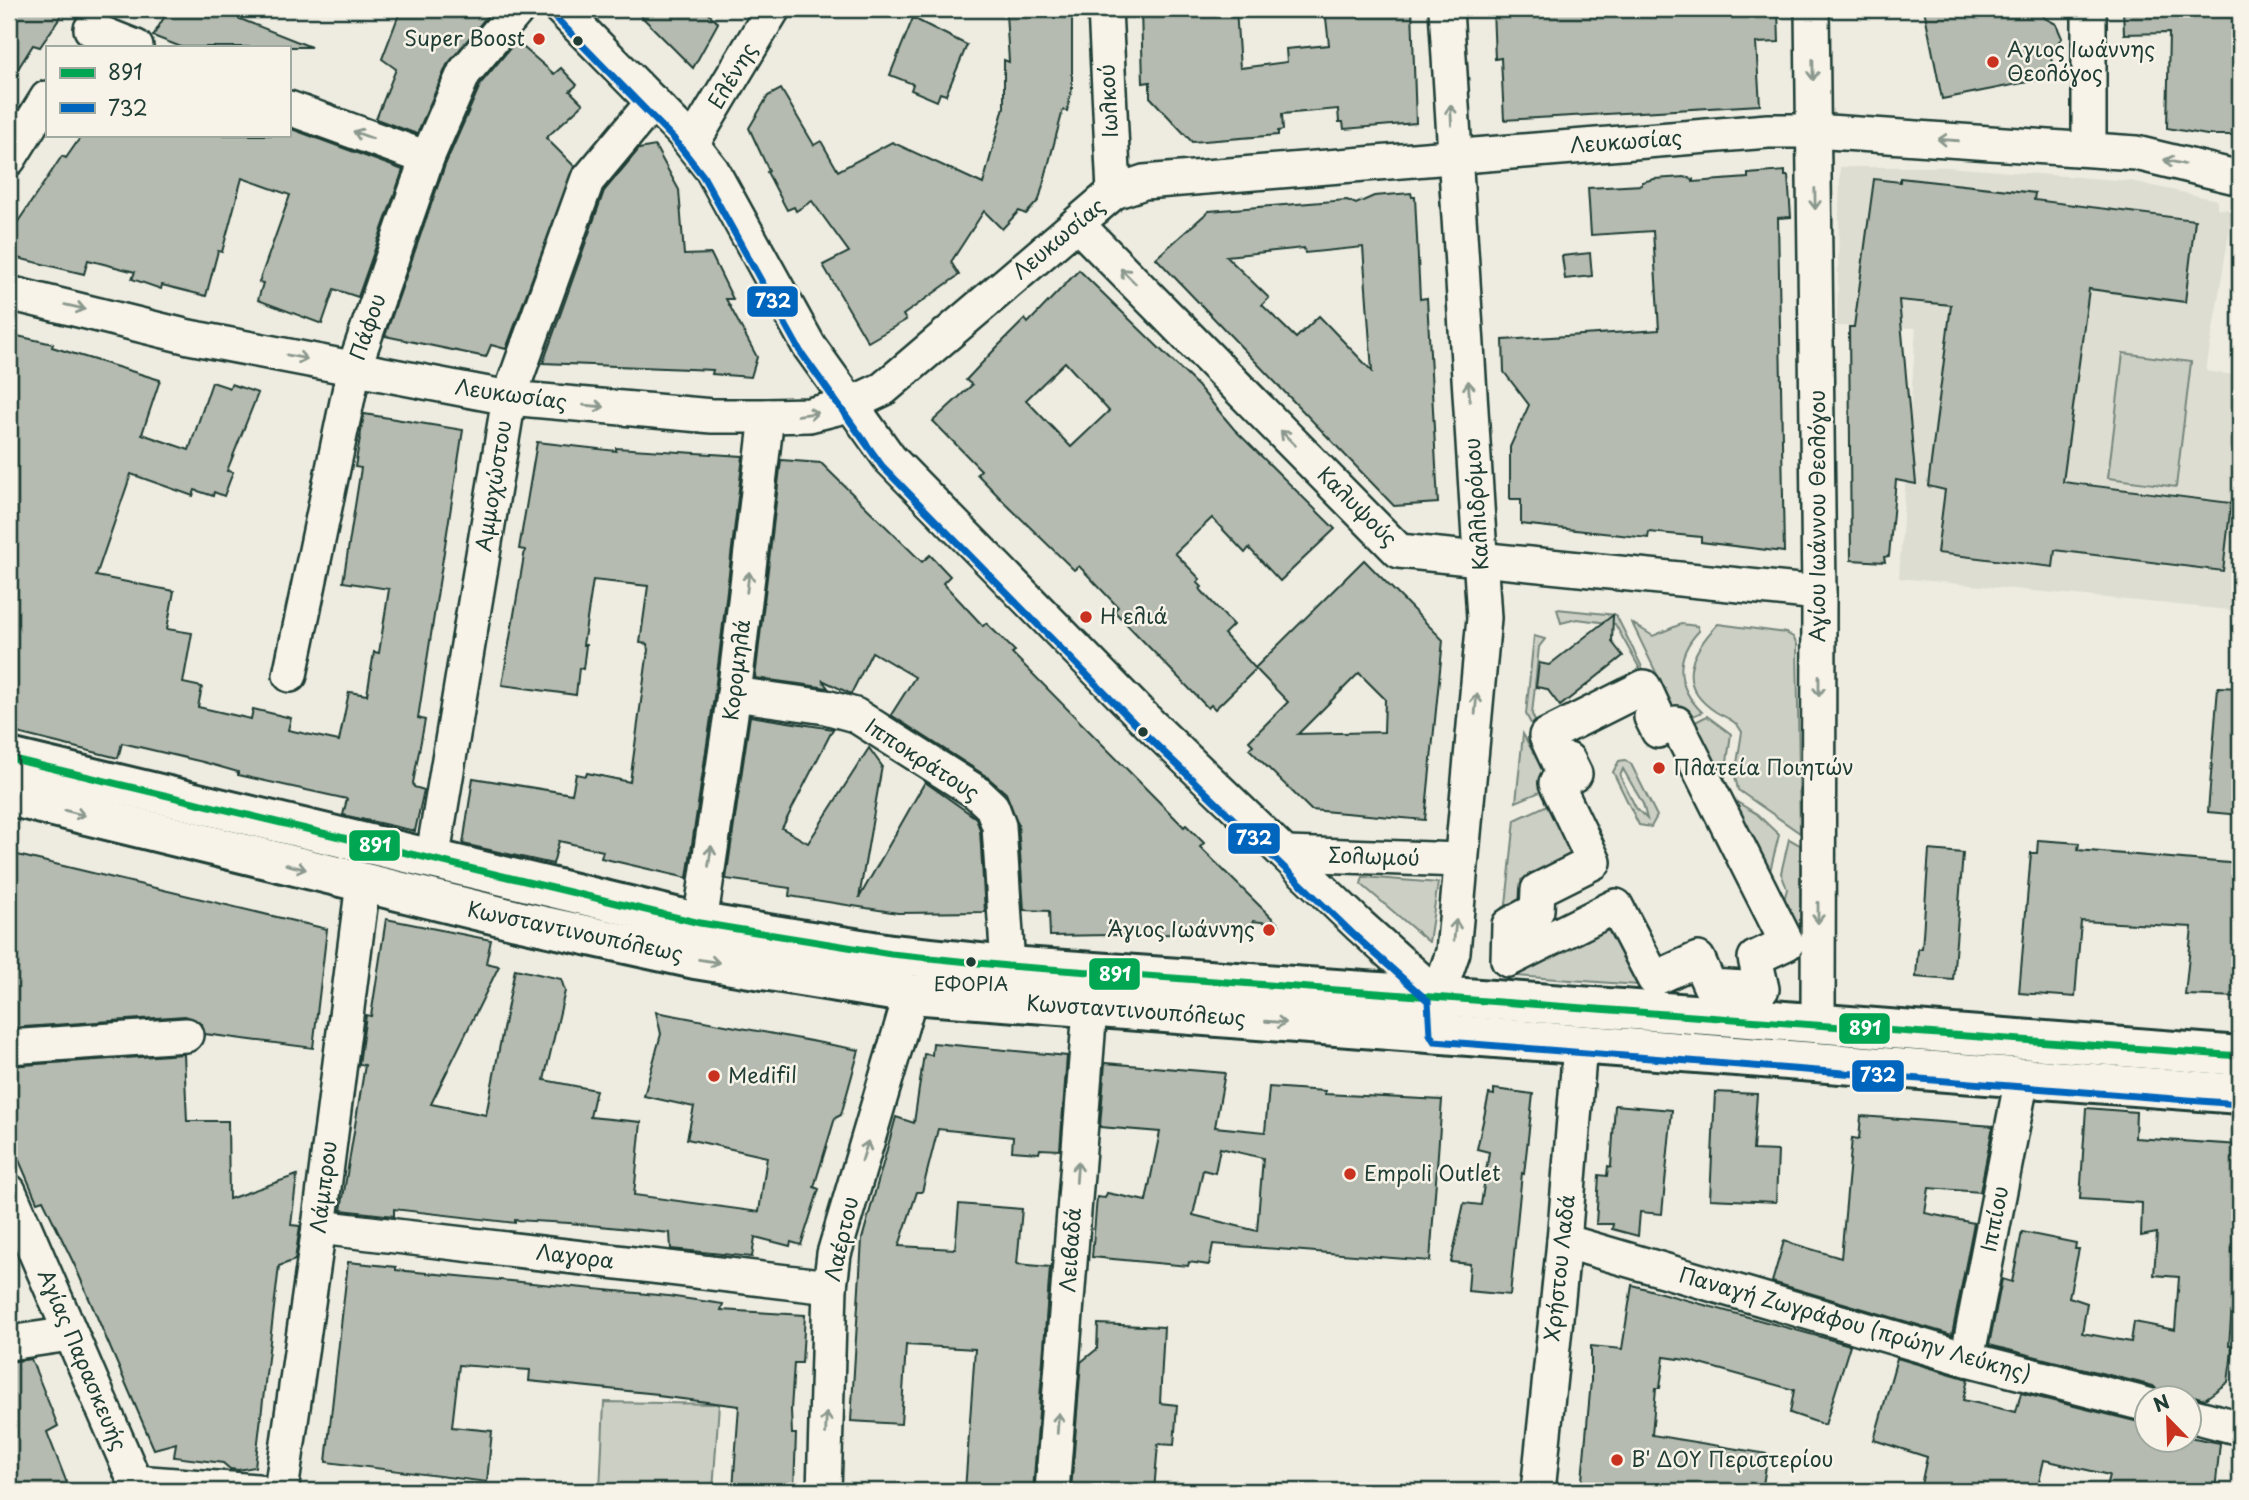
<svg xmlns="http://www.w3.org/2000/svg" width="2249" height="1500" viewBox="0 0 2249 1500" font-family="'Playpen Sans',sans-serif">
<rect width="100%" height="100%" fill="#eeece1"/>
<filter id="ink" filterUnits="userSpaceOnUse"><feTurbulence type="fractalNoise" baseFrequency=".0143" numOctaves="2"/><feDisplacementMap in="SourceGraphic" scale="14" xChannelSelector="R" yChannelSelector="G"/><feConvolveMatrix kernelMatrix="1 2 1 2 8 2 1 2 1" color-interpolation-filters="sRGB"/></filter>
<g filter="url(#ink)">
<polygon fill="#ddddd2" points="1840,167 1946,167 2130,181 2217,200 2217,209 2233,210 2206,371 2240,376 2240,611 1899,578 1916,328 1837,326"/>
<g fill="#cccfc4" stroke="#76867c" stroke-width="2" fill-rule="evenodd">
<polygon points="2123,353 2191,362 2176,487 2108,478"/>
<polygon points="1557,609 1616,615 1670,723 1615,624 1577,619 1561,623"/>
<path d="M 1632,623 L 1653,636 L 1681,624 L 1697,626 L 1699,631 C 1674,657 1676,687 1702,712 L 1680,722 Z"/>
<path d="M 1718,624 L 1786,633 L 1793,637 L 1797,644 L 1800,833 L 1738,790 L 1735,776 L 1742,732 C 1737,721 1726,718 1716,712 C 1674,685 1691,652 1718,624 Z"/>
<polygon points="1534,636 1545,639 1539,647 1532,714 1559,779 1526,714"/>
<polygon points="1707,716 1731,734 1724,782 1732,799 1757,814 1779,835 1770,871 1772,881 1684,728"/>
<polygon points="1523,734 1552,787 1516,802"/>
<path d="M 1625,760 L 1631,764 L 1657,816 L 1651,827 L 1639,825 L 1613,772 L 1619,761 ZM 1623,769 L 1643,804 L 1647,819 L 1636,808 L 1620,776 Z"/>
<polygon points="1558,800 1583,851 1521,880 1519,916 1504,923 1515,820"/>
<polygon points="1789,839 1800,845 1800,941 1783,904 1787,889 1781,873"/>
<polygon points="1363,877 1438,883 1429,942 1361,884"/>
<polygon points="1620,921 1653,986 1516,976 1509,963"/>
<polygon points="604,1402 719,1404 713,1491 600,1491"/>
</g>
<g fill="#b5bbb0" stroke="#1f3d34" stroke-width="2" fill-rule="evenodd">
<polygon points="9,9 66,9 40,47 33,45 9,83"/>
<polygon points="169,9 215,9 311,47 181,47 153,36"/>
<polygon points="401,9 493,9 447,65 417,134 376,119 396,69 382,59"/>
<polygon points="634,9 704,9 718,23 693,68"/>
<polygon points="1015,9 1064,9 1065,15 1072,14 1072,89 1067,111 1063,110 1039,200 1026,214 1019,211 1002,229 984,211 951,262 959,275 903,315 906,320 868,342 823,265 849,252 812,201 796,211 794,207 787,210 767,172 769,171 749,128 768,96 781,89 814,145 821,141 838,171 892,142 983,184 1004,107 1004,60 1009,62 1006,13 1015,13"/>
<polygon points="1141,9 1236,9 1240,68 1287,62 1286,49 1329,45 1325,9 1412,9 1416,123 1344,129 1343,122 1339,122 1338,109 1282,114 1283,130 1278,131 1278,135 1192,142 1150,97 1150,82 1143,83"/>
<polygon points="1493,9 1778,9 1779,42 1756,43 1760,105 1504,120 1501,58 1495,59"/>
<polygon points="1924,9 2042,9 2043,17 2056,24 2062,38 2050,52 2054,74 2038,78 2038,80 1942,99"/>
<polygon points="2123,9 2240,9 2240,135 2207,135 2167,128 2169,33 2124,34"/>
<polygon points="913,18 967,45 946,95 940,93 937,101 911,90 913,84 890,75"/>
<polygon points="516,41 554,74 561,68 577,85 570,91 583,104 546,138 574,166 506,349 491,345 486,357 385,336 445,165 481,83"/>
<polygon points="289,128 403,170 358,297 334,289 322,324 258,300 263,283 259,282 290,195 242,178 222,252 218,251 206,296 162,285 161,289 132,279 135,272 88,260 84,274 9,256 9,235 62,156 66,158 82,135 289,135"/>
<polygon points="655,146 679,190 684,255 711,254 733,299 726,299 757,357 751,377 712,374 713,370 543,363 604,191 639,149"/>
<polygon points="1785,171 1785,176 1788,176 1791,217 1778,218 1784,552 1701,542 1701,537 1649,532 1648,538 1521,524 1521,499 1510,499 1510,447 1529,405 1504,372 1503,340 1659,330 1653,231 1591,235 1588,188 1642,185 1642,182 1654,179 1684,177 1693,179 1693,182 1748,178 1748,174"/>
<polygon points="1900,178 2035,193 2034,200 2195,220 2185,302 2089,289 2063,482 2231,503 2223,571 2055,550 2053,567 1937,553 1945,490 1928,486 1951,305 1899,300 1916,484 1896,480 1889,556 1884,557 1885,562 1851,560 1849,327 1854,327 1874,179 1900,182"/>
<path d="M 1411,193 L 1412,197 L 1415,197 L 1420,299 L 1427,298 L 1438,503 L 1394,506 L 1156,258 L 1209,211 L 1347,200 L 1356,204 L 1374,196 ZM 1363,247 L 1372,371 L 1319,316 L 1296,338 L 1262,305 L 1269,298 L 1226,256 L 1304,248 L 1305,253 Z"/>
<polygon points="1590,253 1592,276 1565,279 1562,256"/>
<path d="M 1079,270 L 1198,386 L 1234,429 L 1335,529 L 1280,581 L 1249,548 L 1245,553 L 1212,518 L 1175,553 L 1200,579 L 1197,582 L 1202,587 L 1200,589 L 1233,625 L 1224,634 L 1255,668 L 1364,560 L 1443,640 L 1425,820 L 1311,810 L 1249,749 L 1253,745 L 1249,741 L 1288,702 L 1256,669 L 1215,709 L 1211,705 L 1208,708 L 1114,611 L 1118,607 L 1079,566 L 1074,570 L 1005,503 L 977,474 L 981,470 L 933,421 L 972,385 L 966,380 L 998,346 L 1025,319 L 1028,323 ZM 1065,362 L 1109,411 L 1071,447 L 1026,400 ZM 1359,673 L 1385,699 L 1384,732 L 1298,734 Z"/>
<polygon points="13,335 53,344 52,347 160,380 142,434 189,450 212,382 230,388 231,384 258,393 227,471 233,472 224,496 214,492 213,496 195,490 193,496 131,474 96,576 174,591 167,629 192,633 183,683 202,687 198,707 251,719 253,709 291,718 288,730 339,741 349,692 367,695 374,652 379,653 389,589 343,582 361,468 355,467 364,414 463,430 418,718 425,720 413,783 414,787 424,790 415,831 343,815 347,799 238,775 238,772 203,762 122,743 118,758 9,731 9,350"/>
<polygon points="537,442 616,451 616,448 743,456 715,691 687,878 601,858 603,851 559,841 553,864 463,844 473,778 572,794 576,774 586,776 587,773 630,782 648,650 647,644 640,643 648,586 593,580 583,645 586,645 583,669 579,668 576,695 502,685 525,550 519,549"/>
<polygon points="781,460 821,463 922,562 930,555 950,576 943,583 983,626 986,623 1015,651 1012,653 1184,827 1186,825 1204,843 1200,847 1278,924 1253,921 1252,925 1174,931 1174,934 1050,936 1049,911 1024,910 1018,824 1006,793 986,776 891,715 915,677 872,652 851,694 822,680 828,688 755,678"/>
<polygon points="1613,615 1612,642 1623,656 1560,706 1547,689 1536,687 1539,663 1549,665"/>
<polygon points="2218,687 2240,688 2240,815 2208,812"/>
<polygon points="750,716 833,729 782,828 808,843 869,748 882,766 859,898 925,782 976,818 980,830 985,912 898,913 789,896 790,888 726,879"/>
<polygon points="2038,840 2079,843 2078,850 2240,864 2240,997 2185,995 2192,927 2081,921 2075,997 2019,993 2031,853 2037,853"/>
<polygon points="1929,850 1963,853 1953,980 1916,977 1918,949 1922,949"/>
<polygon points="9,853 327,929 313,1048 205,1034 202,1024 185,1016 9,1028"/>
<polygon points="386,919 491,940 486,963 499,966 431,1104 486,1115 515,969 561,979 565,991 544,1080 596,1090 590,1117 641,1122 634,1195 759,1212 767,1157 687,1139 694,1107 644,1096 661,1034 656,1012 859,1050 841,1115 835,1118 814,1187 819,1189 801,1245 791,1242 790,1246 755,1237 752,1257 671,1249 670,1233 569,1223 515,1220 515,1223 394,1209 394,1216 341,1210 365,1065 359,1064 366,1015 371,1016"/>
<polygon points="933,1043 1067,1056 1060,1150 1040,1149 1039,1153 1012,1151 1013,1137 938,1129 922,1192 917,1192 899,1246 955,1249 959,1204 1022,1209 1017,1264 1050,1267 1033,1491 965,1491 975,1349 906,1345 901,1424 851,1421 862,1239 896,1117 914,1123 924,1054 932,1055"/>
<polygon points="184,1054 187,1121 228,1121 229,1199 297,1175 291,1225 300,1226 295,1260 279,1266 255,1467 238,1470 230,1469 223,1463 174,1457 176,1443 154,1449 75,1266 43,1200 37,1202 9,1137 9,1066"/>
<path d="M 1105,1063 L 1225,1073 L 1215,1127 L 1265,1132 L 1269,1087 L 1325,1091 L 1325,1094 L 1442,1100 L 1430,1261 L 1213,1244 L 1209,1265 L 1189,1262 L 1188,1266 L 1092,1257 L 1097,1197 L 1105,1198 L 1107,1193 L 1146,1201 L 1160,1132 L 1100,1127 ZM 1220,1148 L 1263,1158 L 1257,1231 L 1193,1215 L 1203,1170 L 1215,1173 Z"/>
<polygon points="1494,1089 1533,1094 1524,1174 1522,1173 1510,1295 1468,1291 1470,1264 1451,1262 1464,1203 1481,1205 1489,1152 1477,1149 1489,1094 1494,1095"/>
<polygon points="1715,1092 1757,1094 1753,1150 1778,1151 1776,1202 1710,1199"/>
<polygon points="1615,1105 1672,1110 1662,1214 1640,1212 1638,1236 1612,1229 1613,1224 1596,1224 1599,1175 1607,1176 1608,1166 1611,1167"/>
<polygon points="2086,1108 2136,1112 2135,1138 2240,1145 2240,1189 2237,1189 2232,1252 2240,1256 2240,1294 2233,1294 2229,1345 2233,1345 2228,1382 2205,1399 2194,1396 2166,1398 2153,1386 1989,1345 2002,1279 2012,1282 2022,1232 2076,1243 2075,1249 2079,1249 2069,1297 2087,1303 2082,1333 2131,1342 2134,1322 2175,1330 2179,1277 2154,1275 2157,1233 2141,1236 2142,1203 2080,1199"/>
<polygon points="1861,1116 1993,1126 1980,1192 1929,1188 1925,1213 1974,1223 1952,1335 1772,1282 1784,1241 1841,1258 1852,1138 1859,1139"/>
<polygon points="348,1262 396,1267 396,1270 668,1296 723,1304 721,1310 805,1315 802,1363 794,1363 791,1410 792,1434 796,1434 794,1489 733,1489 739,1406 658,1396 658,1394 529,1381 530,1370 459,1365 452,1427 492,1431 487,1482 326,1462"/>
<polygon points="1632,1285 1850,1345 1825,1425 1790,1413 1794,1390 1686,1360 1664,1357 1660,1388 1656,1388 1652,1435 1768,1454 1762,1491 1581,1491 1591,1381 1591,1346 1622,1349"/>
<polygon points="1098,1324 1164,1327 1160,1403 1177,1405 1174,1445 1158,1444 1154,1491 1071,1491 1081,1362 1097,1349"/>
<polygon points="1897,1358 1968,1379 1963,1400 2016,1412 2021,1393 2147,1424 2147,1440 2189,1440 2189,1437 2220,1443 2215,1491 2175,1491 2148,1486 2147,1491 2105,1491 2109,1475 2044,1460 2037,1491 1939,1491 1921,1485 1927,1457 1874,1440"/>
<polygon points="31,1359 58,1426 47,1432 70,1491 9,1491 9,1362"/>
</g>
<g fill="none" stroke-linecap="round" stroke-linejoin="round">
<g stroke="#1f3d34" stroke-width="38">
<g id="minor">
<polyline points="561,9 682,132 712,170 809,346 890,459 1152,726 1359,925 1438,996"/>
<polyline points="1105,9 1114,192"/>
<polyline points="1812,9 1819,593 1818,1023"/>
<polyline points="2089,9 2089,149"/>
<polyline points="91,29 136,47"/>
<polyline points="289,108 427,158"/>
<polyline points="692,144 773,9"/>
<polyline points="9,159 47,98"/>
<polyline points="1077,224 1399,551 1819,593"/>
<polyline points="9,293 189,337 509,398 712,416 767,416 809,415 849,405 883,389 1114,192 1144,182 1768,131 1814,131 2136,153 2240,178"/>
<polyline points="290,675 354,368 427,158 464,73 518,9"/>
<polygon points="1644,687 1657,715 1651,717 1658,731 1676,723 1787,943 1755,958 1762,989 1710,986 1698,959 1654,979 1616,906 1508,960 1509,925 1537,910 1538,890 1594,862 1556,783 1575,774 1568,760 1559,764 1546,736"/>
<polyline points="734,694 826,707 855,715 976,792 992,807 999,826 1008,966"/>
<polyline points="1287,854 1461,860"/>
<polyline points="432,861 509,398 587,181 653,102"/>
<polyline points="700,923 734,694 767,416"/>
<polyline points="1439,1015 1438,996 1453,952 1484,618 1446,9"/>
<polyline points="9,1047 186,1035"/>
<polyline points="9,1191 139,1491"/>
<polyline points="319,1227 830,1287"/>
<polyline points="1564,1241 1967,1359 2148,1405"/>
<polyline points="9,1343 70,1334"/>
<polyline points="1967,1359 2022,1078"/>
<polyline points="2190,1415 2240,1428"/>
<polyline points="135,1482 257,1491"/>
<polyline points="281,1491 319,1227 363,883"/>
<polyline points="824,1491 830,1287 834,1254 911,994"/>
<polyline points="1052,1491 1090,1009"/>
<polyline points="1538,1491 1564,1241 1580,1045"/>
</g>
</g>
<g stroke="#1f3d34" stroke-width="44">
<g id="major">
<polyline points="9,758 700,923 891,954 1008,966 1735,1017 2240,1056"/>
<polyline points="9,796 517,920 695,959 911,994 2240,1094"/>
</g>
</g>
<use href="#minor" stroke="#f7f3e8" stroke-width="33"/>
<use href="#major" stroke="#f7f3e8" stroke-width="38"/>
<g stroke="#f7f3e8" stroke-width="12">
<polyline id="bus-1" points="9,758 700,923 891,954 1008,966 2240,1056"/>
</g>
<g stroke="#f7f3e8" stroke-width="12">
<polyline id="bus-2" points="554,16 674,139 703,176 800,351 882,466 1145,734 1352,933 1428,1001 1430,1034 1434,1041 2239,1104"/>
</g>
<use href="#bus-1" stroke="#00a651" stroke-width="7"/>
<use href="#bus-2" stroke="#0065bd" stroke-width="7"/>
</g>
<defs><path id="oneway-shaft" d="M-6 0H5M1.5-3L5.5 0L1.5 3" fill="none" stroke-width="1.6" stroke-linecap="round" stroke-linejoin="round" transform="scale(1.75)"/></defs>
<g stroke="#8b988e">
<use href="#oneway-shaft" transform="translate(1813 70) rotate(89)"/>
<use href="#oneway-shaft" transform="translate(1451 115) rotate(-93)"/>
<use href="#oneway-shaft" transform="translate(363 135) rotate(-160)"/>
<use href="#oneway-shaft" transform="translate(1948 140) rotate(-176)"/>
<use href="#oneway-shaft" transform="translate(2174 162) rotate(-167)"/>
<use href="#oneway-shaft" transform="translate(1815 199) rotate(89)"/>
<use href="#oneway-shaft" transform="translate(1128 276) rotate(-135)"/>
<use href="#oneway-shaft" transform="translate(75 307) rotate(13)"/>
<use href="#oneway-shaft" transform="translate(297 357) rotate(11)"/>
<use href="#oneway-shaft" transform="translate(1469 391) rotate(-94)"/>
<use href="#oneway-shaft" transform="translate(594 406) rotate(5)"/>
<use href="#oneway-shaft" transform="translate(808 414) rotate(-8)"/>
<use href="#oneway-shaft" transform="translate(1288 438) rotate(-135)"/>
<use href="#oneway-shaft" transform="translate(748 582) rotate(-83)"/>
<use href="#oneway-shaft" transform="translate(1819 686) rotate(90)"/>
<use href="#oneway-shaft" transform="translate(1476 704) rotate(-85)"/>
<use href="#oneway-shaft" transform="translate(75 813) rotate(14)"/>
<use href="#oneway-shaft" transform="translate(710 856) rotate(-82)"/>
<use href="#oneway-shaft" transform="translate(296 867) rotate(14)"/>
<use href="#oneway-shaft" transform="translate(1818 913) rotate(90)"/>
<use href="#oneway-shaft" transform="translate(1455 930) rotate(-84)"/>
<use href="#oneway-shaft" transform="translate(709 961) rotate(9)"/>
<use href="#oneway-shaft" transform="translate(1276 1022) rotate(4)"/>
<use href="#oneway-shaft" transform="translate(865 1151) rotate(-73)"/>
<use href="#oneway-shaft" transform="translate(1077 1172) rotate(-86)"/>
<use href="#oneway-shaft" transform="translate(826 1423) rotate(-88)"/>
<use href="#oneway-shaft" transform="translate(1058 1423) rotate(-86)"/>
</g>
</g>
<g fill="#c8321e" stroke="#f7f3e8" stroke-width="2.5">
<circle cx="539" cy="39" r="7"/>
<circle cx="1993" cy="62" r="7"/>
<circle cx="1086" cy="617" r="7"/>
<circle cx="1659" cy="768" r="7"/>
<circle cx="1269" cy="930" r="7"/>
<circle cx="714" cy="1076" r="7"/>
<circle cx="1350" cy="1174" r="7"/>
<circle cx="1617" cy="1460" r="7"/>
</g>
<g fill="#1f3d34" stroke="#f7f3e8" stroke-width="2.5">
<circle cx="578" cy="41" r="6"/>
<circle cx="1143" cy="732" r="6"/>
<circle cx="971" cy="962" r="6"/>
</g>
<g text-anchor="middle" stroke-width="5" stroke-linejoin="round" paint-order="stroke">
<g font-size="19" fill="#1f3d34" stroke="#f7f3e8">
<text x="971" y="991">ΕΦΟΡΙΑ</text>
</g>
<g font-size="21" fill="#1f3d34" stroke="#f7f3e8" text-anchor="start">
<text x="525" y="46" text-anchor="end">Super Boost</text>
<text x="2007" y="57">Αγιος Ιωάννης<tspan x="2007" dy="24">Θεολόγος</tspan></text>
<text x="1100" y="624">Η ελιά</text>
<text x="1673" y="775">Πλατεία Ποιητών</text>
<text x="1255" y="937" text-anchor="end">Άγιος Ιωάννης</text>
<text x="728" y="1083">Medifil</text>
<text x="1364" y="1181">Empoli Outlet</text>
<text x="1631" y="1467">Β' ΔΟΥ Περιστερίου</text>
</g>
<g font-size="21" fill="#1f3d34" stroke="#f7f3e8">
<text transform="translate(733 76) rotate(-59)" y="7">Ελένης</text>
<text transform="translate(1109 101) rotate(-93)" y="7">Ιωλκού</text>
<text transform="translate(1626 142) rotate(-4)" y="7">Λευκωσίας</text>
<text transform="translate(1059 239) rotate(-40)" y="7">Λευκωσίας</text>
<text transform="translate(368 327) rotate(-71)" y="7">Πάφου</text>
<text transform="translate(511 395) rotate(8)" y="7">Λευκωσίας</text>
<text transform="translate(494 486) rotate(-81)" y="7">Αμμοχώστου</text>
<text transform="translate(1477 504) rotate(-94)" y="7">Καλλιδρόμου</text>
<text transform="translate(1357 507) rotate(45)" y="7">Καλυψούς</text>
<text transform="translate(1818 516) rotate(-90)" y="7">Αγίου Ιωάννου Θεολόγου</text>
<text transform="translate(737 670) rotate(-83)" y="7">Κορομηλά</text>
<text transform="translate(922 760) rotate(33)" y="7">Ιπποκράτους</text>
<text transform="translate(1374 857) rotate(2)" y="7">Σολωμού</text>
<text transform="translate(575 932) rotate(12)" y="7">Κωνσταντινουπόλεως</text>
<text transform="translate(1136 1011) rotate(4)" y="7">Κωνσταντινουπόλεως</text>
<text transform="translate(324 1187) rotate(-83)" y="7">Λάμπρου</text>
<text transform="translate(1995 1219) rotate(-79)" y="7">Ιππίου</text>
<text transform="translate(842 1239) rotate(-77)" y="7">Λαέρτου</text>
<text transform="translate(1071 1250) rotate(-86)" y="7">Λειβαδά</text>
<text transform="translate(575 1257) rotate(7)" y="7">Λαγορα</text>
<text transform="translate(1560 1268) rotate(-84)" y="7">Χρήστου Λαδά</text>
<text transform="translate(1855 1325) rotate(16)" y="7">Παναγή Ζωγράφου (πρώην Λεύκης)</text>
<text transform="translate(82 1360) rotate(67)" y="7">Αγίας Παρασκευής</text>
</g>
</g>
<g stroke="#f7f3e8" stroke-width="2.5">
<rect x="746" y="285" width="53" height="33" rx="7" fill="#0065bd"/>
<rect x="1227" y="822" width="54" height="33" rx="7" fill="#0065bd"/>
<rect x="348" y="829" width="53" height="33" rx="7" fill="#00a651"/>
<rect x="1088" y="957" width="53" height="34" rx="7" fill="#00a651"/>
<rect x="1838" y="1012" width="53" height="33" rx="7" fill="#00a651"/>
<rect x="1851" y="1059" width="54" height="34" rx="7" fill="#0065bd"/>
</g>
<g font-size="19" text-anchor="middle" font-weight="bold" fill="#fff">
<text x="773" y="308">732</text>
<text x="1254" y="845">732</text>
<text x="375" y="852">891</text>
<text x="1115" y="981">891</text>
<text x="1865" y="1035">891</text>
<text x="1878" y="1082">732</text>
</g>
<rect width="2249" height="1500" fill="none" stroke="#f7f3e8" stroke-width="35"/>
<rect x="18" y="18" width="2214" height="1465" fill="none" stroke="#1f3d34" stroke-width="2.5" filter="url(#ink)"/>
<rect x="46" y="46" width="245" height="91" fill="#f7f3e8" stroke="#a1aaa0" stroke-width="2"/>
<rect x="60" y="68" width="35" height="10" fill="#00a651" stroke="#a1aaa0" stroke-width="2"/>
<text x="108" y="80" font-size="21" fill="#1f3d34">891</text>
<rect x="60" y="103" width="35" height="10" fill="#0065bd" stroke="#a1aaa0" stroke-width="2"/>
<text x="108" y="116" font-size="21" fill="#1f3d34">732</text>
<g transform="translate(2168 1419) rotate(337)"><circle r="33" fill="#f7f3e8" stroke="#a1aaa0" stroke-width="2"/>
<path d="M0-5L12 26L0 18L-12 26Z" fill="#c8321e"/>
<text y="-10" font-size="19" font-weight="bold" text-anchor="middle" fill="#1f3d34">N</text>
</g>
</svg>
